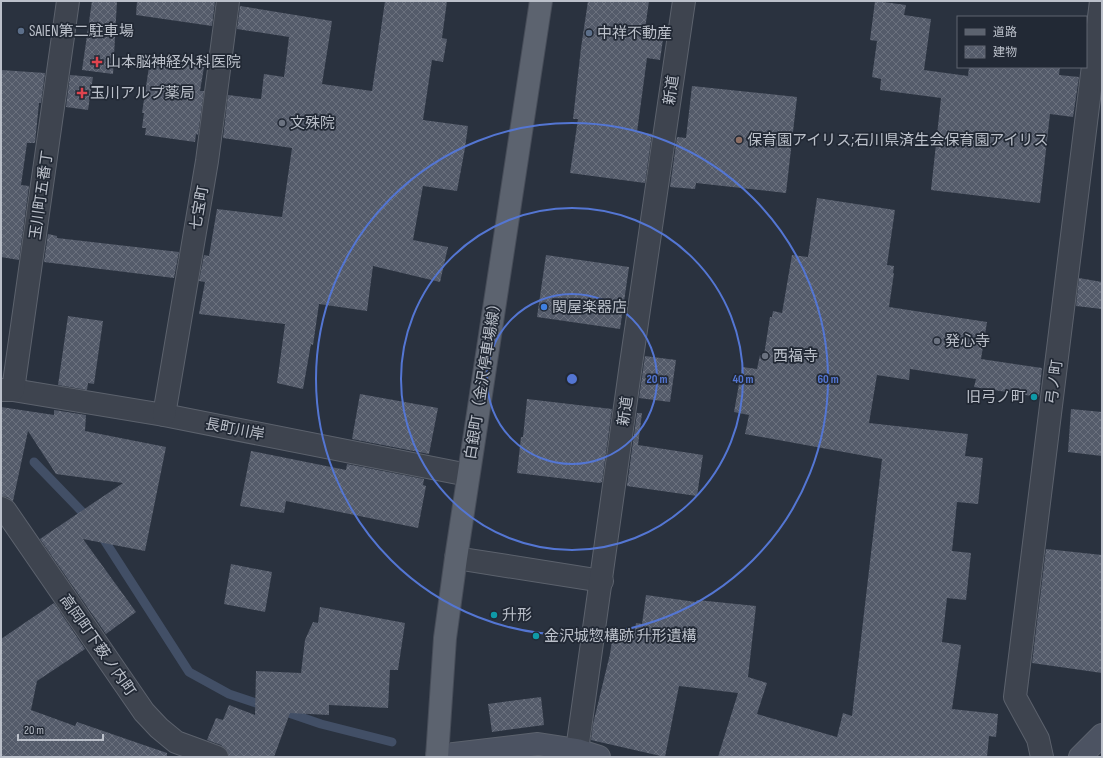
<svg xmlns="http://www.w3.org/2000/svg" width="1103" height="758" viewBox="0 0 1103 758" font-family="'Sofia Sans Condensed','Noto Sans JP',sans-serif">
<defs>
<pattern id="building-cross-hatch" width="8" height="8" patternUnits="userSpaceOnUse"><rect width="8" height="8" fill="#545b6a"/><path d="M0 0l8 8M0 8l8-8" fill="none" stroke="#6b717e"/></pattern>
</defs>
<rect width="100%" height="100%" fill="#2a323f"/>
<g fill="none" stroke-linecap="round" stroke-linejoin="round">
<g stroke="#424f66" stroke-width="9">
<polyline points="34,462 90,520"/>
<polyline points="101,535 189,672 229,694 265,706"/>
<polyline points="280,710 321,724 392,742"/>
</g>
</g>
<g fill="url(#building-cross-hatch)">
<polygon points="92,1 117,1 113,74 82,70"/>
<polygon points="137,1 207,1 215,2 212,26 136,15"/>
<polygon points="385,1 447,1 442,38 447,39 443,62 432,60 423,120 468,126 465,148 457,191 423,186 413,240 448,247 440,282 373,266 367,311 319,304 313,345 311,344 303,389 277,383 285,324 199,314 205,282 199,281 204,255 209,256 217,209 282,217 292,148 223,138 228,95 261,99 264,74 284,77 289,37 237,29 240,6 332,21 322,84 372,91"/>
<polygon points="588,1 649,1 645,29 664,32 660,60 647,58 637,132 652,134 645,183 570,173 578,119 573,119 581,48"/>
<polygon points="875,1 906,5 904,15 931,19 924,70 968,76 969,67 1060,67 1059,75 1079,77 1073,117 1050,114 1040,203 931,190 941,98 880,90 881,79 872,77 877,41 870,40"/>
<polygon points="150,60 204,67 200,91 204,91 198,135 196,134 195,142 145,135 146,128 142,128 144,113 142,113"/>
<polygon points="1,70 45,73 41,103 39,103 35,143 27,143 21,185 29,186 19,260 1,257"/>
<polygon points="70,75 93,77 88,110 66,107"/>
<polygon points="692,86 797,97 786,193 696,183 695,189 670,187 677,137 686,138"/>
<polygon points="817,198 895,210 887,265 894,266 893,273 894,273 889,307 987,322 981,359 1042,368 1039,397 974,387 976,379 910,369 909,380 877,375 869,423 968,434 965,456 983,458 978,504 957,502 952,551 971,553 966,600 947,598 942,642 961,645 952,709 998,714 996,737 989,736 987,757 718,757 738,693 679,686 665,757 591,740 593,724 610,654 614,627 635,630 636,623 642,624 646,595 696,602 697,600 756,606 748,677 767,683 757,714 837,737 843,713 852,716 882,459 745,434 749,415 734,412 742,367 757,369 760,355 764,355 770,317 772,317 773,311 782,313 792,255 808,257"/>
<polygon points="48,234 57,236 57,238 179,252 174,278 44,262"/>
<polygon points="546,255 629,267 620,329 537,317"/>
<polygon points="1079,278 1102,282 1102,309 1076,306"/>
<polygon points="68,316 103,321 94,384 88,383 87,390 58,385"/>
<polygon points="645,356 676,360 670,402 639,398"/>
<polygon points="360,394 438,408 429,454 352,439"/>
<polygon points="527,399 612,409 602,482 600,483 517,473 521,437 523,437"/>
<polygon points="1,407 54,415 54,410 86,415 85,431 166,447 145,551 83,539 136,612 106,634 40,539 123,483 56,474 28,431 13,501 7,497 1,496"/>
<polygon points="1071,409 1102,412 1102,456 1068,452"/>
<polygon points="637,413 642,413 638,445 703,455 697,496 627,486"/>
<polygon points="251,451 346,470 347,464 424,479 423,485 426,486 418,528 286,501 284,513 240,506"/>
<polygon points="1046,549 1102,555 1102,673 1032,663"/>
<polygon points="231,564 272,572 265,612 224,604"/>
<polygon points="54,603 85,649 37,681 31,710 75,726 77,722 167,753 167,757 1,757 1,639"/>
<polygon points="320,607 405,623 398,670 390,670 388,708 329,705 329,715 290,713 274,757 229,757 226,749 221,745 207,740 216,718 223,720 229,705 255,715 256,671 301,673 305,640 313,622 318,623"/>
<polygon points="541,697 544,725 492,732 488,704"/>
</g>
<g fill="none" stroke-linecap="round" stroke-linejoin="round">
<g stroke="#5c626d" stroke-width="24">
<g id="street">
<polyline points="1,390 13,390 164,415 468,475"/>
<polyline points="13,390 68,1"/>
<polyline points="164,415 207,161 228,1"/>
<polyline points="1,508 5,510 144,712 159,728 176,742 217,757"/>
<polyline points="456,558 602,581"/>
<polyline points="577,750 631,364 684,1"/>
<polyline points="1042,757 1038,739 1015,697 1101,1"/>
</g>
</g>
<g stroke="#5c626d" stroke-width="24">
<g id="secondary">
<polyline points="437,756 538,744 577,750 599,757"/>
<polyline points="1080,757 1102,735"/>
</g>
</g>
<g stroke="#474d59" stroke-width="24">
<polyline id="primary" points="437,757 445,638 456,558 541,1"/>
</g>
<use href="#street" stroke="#3e444f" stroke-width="22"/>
<use href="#secondary" stroke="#4c5362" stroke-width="22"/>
<use href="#primary" stroke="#5c636f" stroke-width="22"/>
</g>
<g fill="none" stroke="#5476d3" stroke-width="2">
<circle cx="572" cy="379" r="85"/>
<circle cx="572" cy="379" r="171"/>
<circle cx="572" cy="379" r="256"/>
</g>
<g fill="#5c6f8a" stroke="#222935" stroke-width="1.5">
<circle cx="21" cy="31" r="4"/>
<circle cx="589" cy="33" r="4"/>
</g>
<g fill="#e0444e" stroke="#222935" stroke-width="1.5">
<path d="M95 56h4v4h4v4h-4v4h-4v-4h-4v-4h4z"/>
<path d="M80 87h4v4h4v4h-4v4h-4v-4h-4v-4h4z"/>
</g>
<g fill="#6b7280" stroke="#222935" stroke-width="1.5">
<circle cx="282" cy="123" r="4"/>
<circle cx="937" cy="341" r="4"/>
<circle cx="765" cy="356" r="4"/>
</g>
<circle fill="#8d6e63" stroke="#222935" stroke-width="1.5" cx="739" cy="140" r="4"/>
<circle fill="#3f7fe0" stroke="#222935" stroke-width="1.5" cx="544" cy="307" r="4"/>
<g fill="#0f9aa8" stroke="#222935" stroke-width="1.5">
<circle cx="1034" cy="397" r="4"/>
<circle cx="494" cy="615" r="4"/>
<circle cx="536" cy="636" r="4"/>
</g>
<g text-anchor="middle" stroke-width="3.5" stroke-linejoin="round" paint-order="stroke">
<g font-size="15" fill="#bbc0ca" stroke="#222935" text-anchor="start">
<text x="29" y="36">SAIEN第二駐車場</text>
<text x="597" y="38">中祥不動産</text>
<text x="106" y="67">山本脳神経外科医院</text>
<text x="90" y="98">玉川アルプ薬局</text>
<text x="290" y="128">文殊院</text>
<text x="747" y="145">保育園アイリス;石川県済生会保育園アイリス</text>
<text x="552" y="312">関屋楽器店</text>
<text x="945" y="346">発心寺</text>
<text x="773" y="361">西福寺</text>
<text x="1026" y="402" text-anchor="end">旧弓ノ町</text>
<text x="502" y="620">升形</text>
<text x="544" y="641">金沢城惣構跡 升形遺構</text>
</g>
<g font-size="15" fill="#bbc0ca" stroke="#222935">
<text transform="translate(671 90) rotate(-82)" y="5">新道</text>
<text transform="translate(41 195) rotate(-82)" y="5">玉川町五番丁</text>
<text transform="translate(199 208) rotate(-80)" y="5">七宝町</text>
<text transform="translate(483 378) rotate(-81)" y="5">白銀町（金沢停車場線）</text>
<text transform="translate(1054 382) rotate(-83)" y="5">弓ノ町</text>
<text transform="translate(625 411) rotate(-82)" y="5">新道</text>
<text transform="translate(235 429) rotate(11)" y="5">長町川岸</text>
<text transform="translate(98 645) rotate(55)" y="5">高岡町下薮ノ内町</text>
</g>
</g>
<circle cx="572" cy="379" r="6" fill="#5476d3" stroke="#222935" stroke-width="2"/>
<g font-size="12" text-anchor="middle" font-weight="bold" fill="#5476d3" stroke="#222935" stroke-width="3.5" stroke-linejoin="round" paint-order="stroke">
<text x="657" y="383">20 m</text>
<text x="743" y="383">40 m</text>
<text x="828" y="383">60 m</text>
</g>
<rect width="1103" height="758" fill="none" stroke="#bbc0ca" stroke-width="4"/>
<rect x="957" y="16" width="130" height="52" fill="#222935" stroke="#5f6571"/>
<rect x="965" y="29" width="20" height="6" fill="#5c636f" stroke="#5f6571"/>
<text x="993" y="36" font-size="12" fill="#bbc0ca">道路</text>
<rect x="965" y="46" width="20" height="12" fill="url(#building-cross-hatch)" stroke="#5f6571"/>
<text x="993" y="56" font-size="12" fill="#bbc0ca">建物</text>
<path d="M18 734v6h85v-6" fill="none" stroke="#bbc0ca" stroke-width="2"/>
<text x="24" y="734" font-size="12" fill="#bbc0ca" stroke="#222935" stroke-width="3" paint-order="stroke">20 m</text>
</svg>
